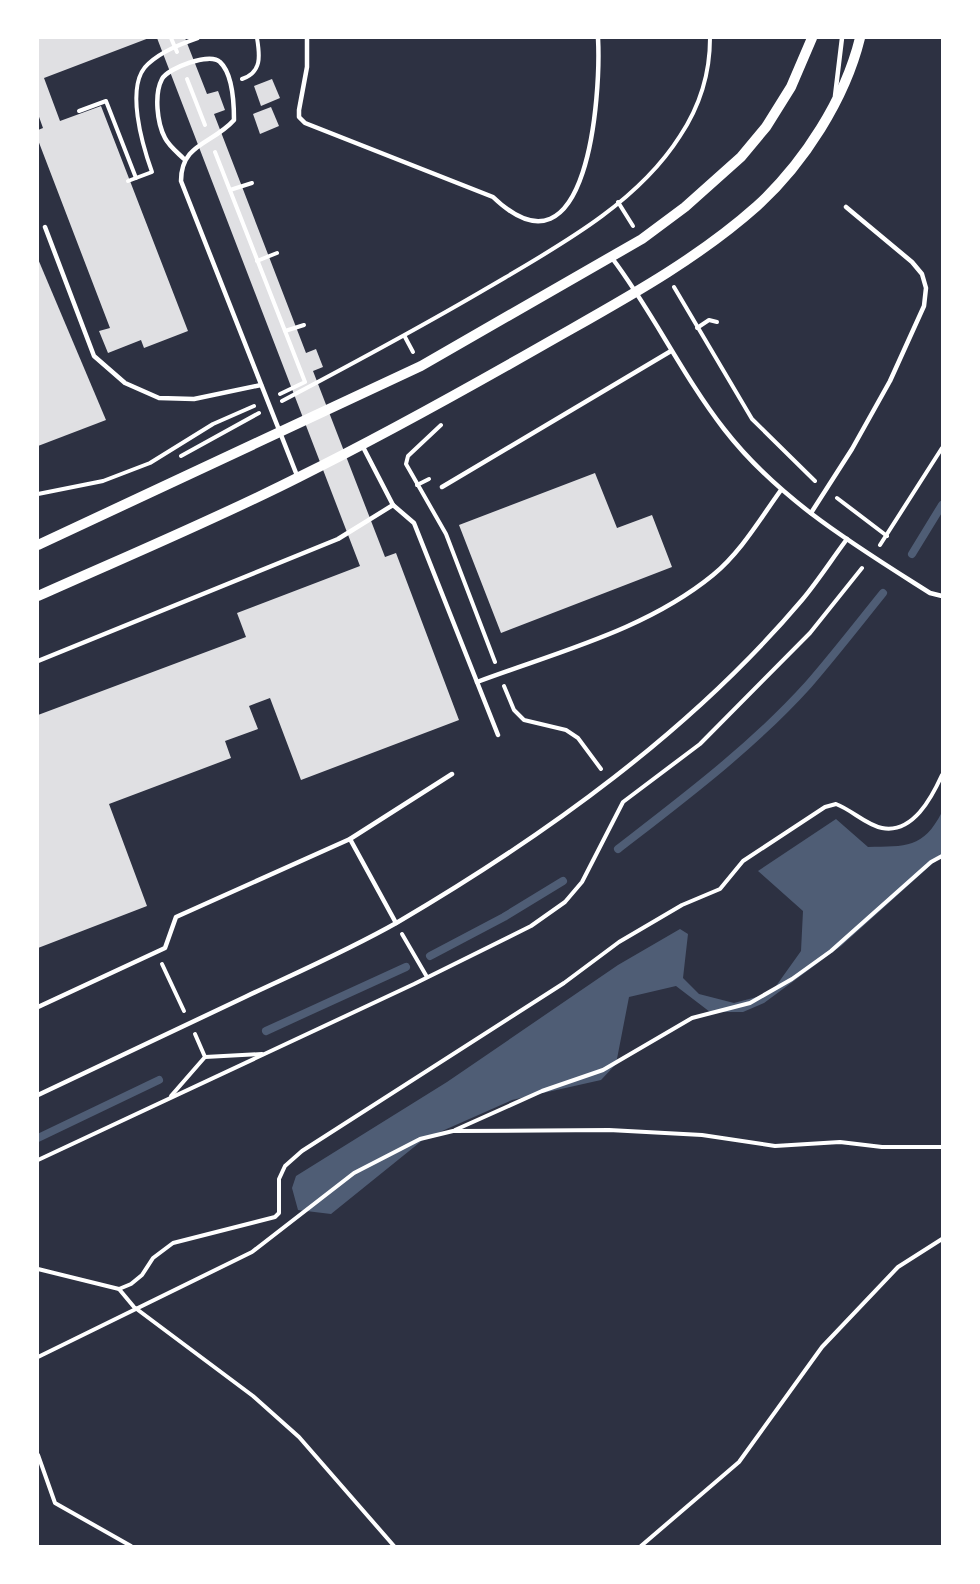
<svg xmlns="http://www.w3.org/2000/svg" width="980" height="1584" viewBox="0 0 980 1584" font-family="'PT Sans',sans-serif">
<rect width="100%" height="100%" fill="#2d3142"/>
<path fill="#4f5d75" d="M 942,812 L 942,855 L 841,946 L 764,1003 L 743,1012 L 710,1012 L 676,986 L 629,997 L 616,1064 L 601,1080 L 512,1100 L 424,1139 L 331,1214 L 298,1210 L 292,1188 L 296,1176 L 447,1082 L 618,965 L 680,929 L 688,934 L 683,978 L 699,994 L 734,1003 L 771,993 L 801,951 L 803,911 L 758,871 L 836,819 L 868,847 C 906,846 923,849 942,812 Z"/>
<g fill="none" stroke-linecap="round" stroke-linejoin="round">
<g stroke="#4f5d75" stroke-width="8">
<polyline points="912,554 942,505"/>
<path d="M 618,849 C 684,798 752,747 808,685 C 834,655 858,624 883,593"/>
<polyline points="430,956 504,917 563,881"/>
<polyline points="266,1031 406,967"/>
<polyline points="38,1138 159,1080"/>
</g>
</g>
<g fill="#e0e0e3">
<polygon points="38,38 149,38 44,78 60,121 101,106 188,331 144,348 141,340 108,353 99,331 110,328 38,140 38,130 43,128 38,114"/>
<polygon points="157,38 185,38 207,94 218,91 225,110 214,114 306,353 316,349 323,367 313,371 385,557 396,553 459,720 301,780 270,698 249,706 258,729 225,741 231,758 109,804 147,906 38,948 38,715 246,637 237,613 360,566"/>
<polygon points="272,79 280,98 261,106 254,86"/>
<polygon points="271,107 279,126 260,134 253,114"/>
<polygon points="38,259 106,420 38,446"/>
<polygon points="595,473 617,528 652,515 672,567 501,633 459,525"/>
</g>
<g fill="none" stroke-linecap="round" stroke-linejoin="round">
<g stroke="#fff" stroke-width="4">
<polyline points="171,38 177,52"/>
<polyline points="187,79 205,125"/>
<path d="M 242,79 C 262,72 260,56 257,38"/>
<polyline points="79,111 106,101 136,178"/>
<polyline points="215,152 305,382 280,394"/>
<path d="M 128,181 L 152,172 C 143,147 124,85 148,64 C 162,51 181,44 198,38"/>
<polyline points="230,190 252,183"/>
<polyline points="618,202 633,226"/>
<polyline points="257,261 277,253"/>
<polyline points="674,287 752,419 815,481"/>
<polyline points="697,328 709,320 717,322"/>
<polyline points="285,331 304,325"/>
<polyline points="405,337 413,352"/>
<path d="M 282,401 C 352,364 421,327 489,287 C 557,247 637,204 680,136 C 700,106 710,73 710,38"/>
<polyline points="441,425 408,456 406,464 446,534 495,662"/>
<polyline points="181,456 259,413"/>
<polyline points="417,485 429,479"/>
<polyline points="38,494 103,481 150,463 213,424 254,406"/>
<polyline points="837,498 887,536"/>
<polyline points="880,545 942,448"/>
<polyline points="504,686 514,710 524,720 566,730 578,738 601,769"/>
<polyline points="402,934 427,977"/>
<polyline points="162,964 184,1011"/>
<polyline points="205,1057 262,1054"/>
<polyline points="171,1096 205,1057 195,1034"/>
<polyline points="455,1130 542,1091 603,1070 692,1018 750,1003 792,979 831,951 931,862 942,856"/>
<polyline points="38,1160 414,984 531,926 565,902 582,882 623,802 700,744 810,633 862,568"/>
<path d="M 38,1269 L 119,1289 L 131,1284 L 142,1275 L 153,1258 L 173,1243 L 275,1217 L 279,1213 L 279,1179 L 285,1166 L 302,1151 L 564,983 L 619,942 L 682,905 L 720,889 L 743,861 L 825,807 L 836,804 C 852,810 866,825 882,828 C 913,834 932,797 942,775"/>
<polyline points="119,1289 134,1307 253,1396 299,1437 394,1546"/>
<polyline points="38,1357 252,1252 354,1173 420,1139 453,1131 609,1130 702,1135 775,1146 840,1142 882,1147 942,1147"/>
<polyline points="38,1455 55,1503 131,1546"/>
<polyline points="641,1546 739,1462 822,1347 898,1267 942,1239"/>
</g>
<g stroke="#fff" stroke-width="4.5">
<path d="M 307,38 L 307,67 L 299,110 L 299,117 L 305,123 L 493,197 C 589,289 601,93 598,38"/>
<polyline points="835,96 842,38"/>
<path d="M 184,159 C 178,153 169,146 165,138 C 157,123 154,94 162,79 C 168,68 210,52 220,62 C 233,74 234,104 234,120 C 213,144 181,143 181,181 L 298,478"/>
<polyline points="45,227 94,356 125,383 159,398 194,399 261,385"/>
<path d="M 612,258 C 653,312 682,375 724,429 C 779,500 856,546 930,593 L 942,596"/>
<polyline points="363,447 393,505 414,523 498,735"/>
<polyline points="442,487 671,351"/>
<polyline points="811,513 852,449 890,381 924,306 926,288 922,274 912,262 846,207"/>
<polyline points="38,661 338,539 393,505"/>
<path d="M 477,682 C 557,652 646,630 713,575 C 741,552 760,519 781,490"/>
<polyline points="350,839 396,923"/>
<polyline points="38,1007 165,948 176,917 350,839 452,774"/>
<path d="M 38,1095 C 107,1062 176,1030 245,997 C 296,973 349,950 398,922 C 546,835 691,731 802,600 C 818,581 832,559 847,539"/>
</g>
<g stroke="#fff" stroke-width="10">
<polyline points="38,545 421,366 642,239 685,207 741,157 766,127 791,87 812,38"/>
<path d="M 38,596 C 125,557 214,520 299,477 C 380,437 459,393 538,348 C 613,305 692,264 757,206 C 804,163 845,99 860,38"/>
</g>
</g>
<rect width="980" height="1584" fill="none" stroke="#ffffff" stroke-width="78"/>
</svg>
